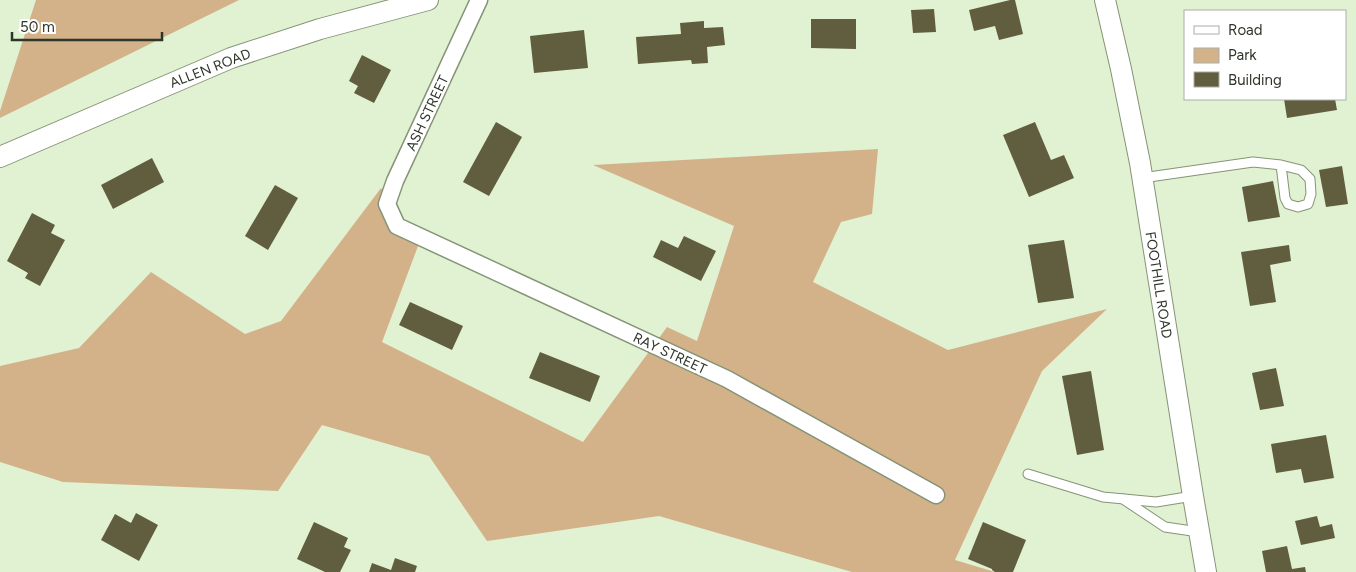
<svg xmlns="http://www.w3.org/2000/svg" width="1356" height="572" viewBox="0 0 1356 572" font-family="Figtree,sans-serif">
<rect width="100%" height="100%" fill="#e1f2d2"/>
<g fill="#d3b28a">
<polygon points="36,0 239,0 0,118 0,111"/>
<polygon points="878,149 872,214 841,222 813,282 948,350 1107,309 1042,371 955,560 995,572 852,572 659,516 487,541 429,456 322,425 278,491 63,482 0,462 0,366 79,348 151,272 245,334 281,321 381,188 418,246 382,342 583,442 667,327 697,341 734,226 593,165"/>
</g>
<g fill="#615d3f">
<polygon points="1010,0 1015,0 1023,34 999,40 995,26 974,31 969,10"/>
<polygon points="934,9 936,32 913,33 911,10"/>
<polygon points="811,19 856,19 856,49 811,48"/>
<polygon points="704,21 704,28 723,27 725,45 707,47 708,63 692,64 691,60 638,64 636,37 681,34 680,23"/>
<polygon points="584,30 588,68 534,73 530,36"/>
<polygon points="362,55 391,70 374,103 354,93 358,86 349,81"/>
<polygon points="1284,99 1335,99 1337,110 1287,118"/>
<polygon points="496,122 522,137 489,196 463,182"/>
<polygon points="1035,122 1051,160 1064,155 1074,178 1029,197 1003,135"/>
<polygon points="152,158 164,182 113,209 101,185"/>
<polygon points="1342,166 1348,204 1326,207 1319,170"/>
<polygon points="1273,181 1280,217 1248,222 1242,187"/>
<polygon points="275,185 298,198 268,250 245,236"/>
<polygon points="32,213 55,225 51,233 65,240 40,286 25,278 28,273 7,261"/>
<polygon points="684,236 716,251 701,281 653,257 661,240 678,248"/>
<polygon points="1064,240 1074,298 1038,303 1028,245"/>
<polygon points="1289,245 1291,261 1270,265 1276,302 1250,306 1241,252"/>
<polygon points="410,302 463,326 452,350 399,325"/>
<polygon points="540,352 600,376 590,402 529,378"/>
<polygon points="1276,368 1284,406 1260,410 1252,373"/>
<polygon points="1091,371 1104,450 1077,455 1062,376"/>
<polygon points="1326,435 1334,478 1304,483 1301,469 1276,473 1271,444"/>
<polygon points="136,513 158,525 139,561 101,540 115,514 131,523"/>
<polygon points="1317,516 1320,527 1332,524 1335,538 1301,545 1295,521"/>
<polygon points="314,522 348,538 344,547 351,550 340,572 325,572 297,559"/>
<polygon points="983,522 1026,540 1013,572 995,572 992,570 992,569 968,559"/>
<polygon points="1287,546 1292,569 1305,567 1306,572 1266,572 1262,551"/>
<polygon points="395,558 417,566 415,572 369,572 372,563 391,570"/>
</g>
<g fill="none" stroke-linecap="round" stroke-linejoin="round">
<g stroke="#859477" stroke-width="11">
<g id="service">
<polyline points="1142,178 1253,162 1281,165 1301,170 1310,179 1311,194 1308,204 1298,207 1288,204 1285,198 1281,165"/>
<polyline points="1028,474 1103,497 1156,502 1193,496"/>
<polyline points="1123,499 1165,527 1199,532"/>
</g>
</g>
<g stroke="#859477" stroke-width="19">
<polyline id="minor" points="479,0 395,181 387,204 397,226 727,379 936,495"/>
</g>
<g stroke="#859477" stroke-width="22">
<g id="tertiary">
<polyline points="1105,0 1121,69 1140,163 1193,496 1206,572"/>
<polyline points="0,157 231,58 320,29 428,0"/>
</g>
</g>
<use href="#service" stroke="#fff" stroke-width="9"/>
<use href="#minor" stroke="#fff" stroke-width="16"/>
<use href="#tertiary" stroke="#fff" stroke-width="20"/>
</g>
<g text-anchor="middle" stroke-width="5" stroke-linejoin="round" paint-order="stroke">
<g font-size="14" fill="#2e3529" stroke="#fff">
<text transform="translate(210 68) rotate(-21)" y="5">ALLEN ROAD</text>
<text transform="translate(427 113) rotate(-65)" y="5">ASH STREET</text>
<text transform="translate(1159 285) rotate(81)" y="5">FOOTHILL ROAD</text>
<text transform="translate(670 353) rotate(25)" y="5">RAY STREET</text>
</g>
</g>
<rect x="1184" y="10" width="162" height="90" fill="#ffffff" stroke="#abaea9"/>
<rect x="1194" y="26" width="25" height="8" fill="#ffffff" stroke="#abaea9"/>
<text x="1228" y="35" font-size="15" fill="#2e3529">Road</text>
<rect x="1194" y="48" width="25" height="15" fill="#d3b28a" stroke="#abaea9"/>
<text x="1228" y="60" font-size="15" fill="#2e3529">Park</text>
<rect x="1194" y="72" width="25" height="15" fill="#615d3f" stroke="#abaea9"/>
<text x="1228" y="85" font-size="15" fill="#2e3529">Building</text>
<path d="M12 32v8h150v-8" fill="none" stroke="#2e3529" stroke-width="2.5"/>
<text x="20" y="32" font-size="15" fill="#2e3529" stroke="#ffffff" stroke-width="4" paint-order="stroke">50 m</text>
</svg>
